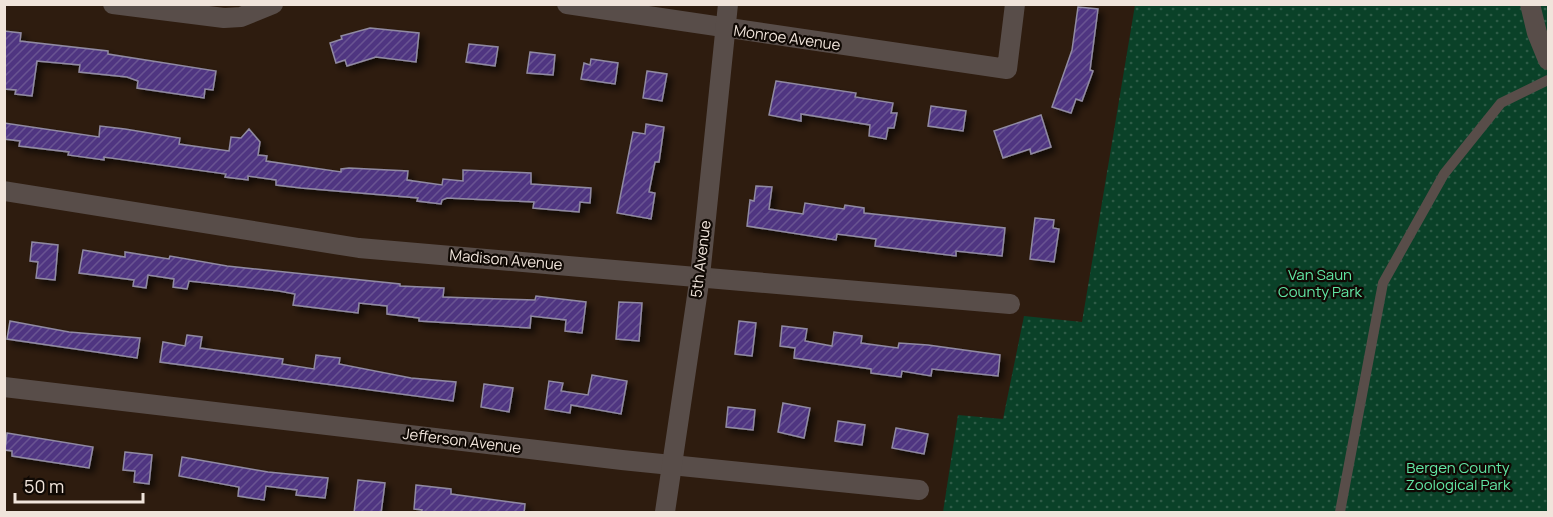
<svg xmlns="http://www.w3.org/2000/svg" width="1553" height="517" viewBox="0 0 1553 517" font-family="Manrope,sans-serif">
<defs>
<pattern id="park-dots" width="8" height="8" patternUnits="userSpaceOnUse" patternTransform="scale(1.5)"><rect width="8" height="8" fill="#0a4128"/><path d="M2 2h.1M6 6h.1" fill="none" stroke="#2e5c47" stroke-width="1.8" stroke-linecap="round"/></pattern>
<pattern id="building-hatch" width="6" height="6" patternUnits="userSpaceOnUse" patternTransform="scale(1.5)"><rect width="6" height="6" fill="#4f3681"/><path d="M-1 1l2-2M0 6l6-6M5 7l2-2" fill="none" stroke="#695392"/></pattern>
<filter id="shadow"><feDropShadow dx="4.5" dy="4.5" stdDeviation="3" flood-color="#0009"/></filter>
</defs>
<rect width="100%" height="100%" fill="#2e1c0f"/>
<polygon fill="url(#park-dots)" points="1135,5 1548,5 1548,512 943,512 958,415 1003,419 1024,316 1082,322"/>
<g fill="url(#building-hatch)" stroke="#908aa2" stroke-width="1.5" filter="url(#shadow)">
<polygon points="1078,7 1098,9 1090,70 1093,71 1082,101 1076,99 1071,113 1052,107 1072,50"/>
<polygon points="370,28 419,33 416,62 376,57 347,66 345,60 336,63 330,43 342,39 341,36"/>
<polygon points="4,31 21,33 20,41 108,51 108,54 216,71 213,90 205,89 204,98 137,88 138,81 127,77 79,72 80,65 37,61 32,96 15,94 16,90 4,89"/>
<polygon points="469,44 498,47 495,66 466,62"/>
<polygon points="530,52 555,55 553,75 527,73"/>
<polygon points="591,59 618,63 615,84 581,79 584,63 590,65"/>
<polygon points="647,71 667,74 662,101 643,98"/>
<polygon points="776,81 856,93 855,97 893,103 891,113 897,113 894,128 888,128 886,139 869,136 870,125 801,114 801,121 769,115"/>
<polygon points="931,106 966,111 963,131 928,126"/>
<polygon points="1041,115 1051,147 1031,154 1030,149 1003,158 994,131"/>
<polygon points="4,123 99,137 100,126 125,129 180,138 179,144 229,151 231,137 241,138 249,129 260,142 258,155 267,156 266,161 341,172 341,169 349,168 408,171 407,180 442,185 443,179 463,181 463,170 531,173 531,184 591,188 590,203 580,202 579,212 533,208 534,202 447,198 442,200 441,204 417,201 418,198 301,188 276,185 276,180 248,176 248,180 225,177 226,174 104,157 104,160 68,155 69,152 19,146 20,141 4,139"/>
<polygon points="646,124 664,127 659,162 655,162 649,192 655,193 651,219 617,213 633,132 645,134"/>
<polygon points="756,186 772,187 769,209 803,214 805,203 844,209 845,205 864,208 864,213 1005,228 1002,256 956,251 956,256 875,246 876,239 837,234 836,240 747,226 750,200 754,201"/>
<polygon points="1035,218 1054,220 1053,228 1059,229 1054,262 1030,259"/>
<polygon points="32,242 58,245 55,280 36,278 38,262 30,261"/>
<polygon points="83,250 125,257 125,252 169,259 170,256 227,266 400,284 400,286 444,288 443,297 535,300 536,296 586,302 582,333 565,331 566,320 531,316 530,328 419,321 419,318 387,314 387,306 359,303 358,313 293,305 295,294 279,291 189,281 187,289 173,287 174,279 148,275 146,288 133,286 134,280 79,273"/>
<polygon points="619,302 642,303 639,341 616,339"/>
<polygon points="10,321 69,332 140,338 137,358 7,339"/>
<polygon points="739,321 756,323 752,356 735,354"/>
<polygon points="782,326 807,329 805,341 832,346 834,332 862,336 861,343 898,348 899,343 928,345 1000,355 998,376 932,369 931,376 902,371 901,377 871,373 871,369 794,358 795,348 780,346"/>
<polygon points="187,335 202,337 200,348 283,359 282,364 314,369 316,355 340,358 339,364 411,378 456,382 453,401 160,362 163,342 185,346"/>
<polygon points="592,375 627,381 621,414 571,405 570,413 545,409 549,381 563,383 561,391 588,395"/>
<polygon points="484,384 513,388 509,412 481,407"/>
<polygon points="783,403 810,408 804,438 778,432"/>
<polygon points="728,407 755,410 753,430 726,427"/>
<polygon points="838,421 865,425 862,445 835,441"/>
<polygon points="896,428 928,434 924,454 892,448"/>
<polygon points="7,433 93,447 89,468 12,456 12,451 5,450"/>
<polygon points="125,452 152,455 149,484 134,482 135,471 123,470"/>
<polygon points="182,457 268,472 328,478 325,498 296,495 297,490 266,486 264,500 238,496 239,487 179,476"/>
<polygon points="358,480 385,483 381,513 354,513"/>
<polygon points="416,485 451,489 451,494 525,504 524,513 421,513 422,510 414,509"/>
</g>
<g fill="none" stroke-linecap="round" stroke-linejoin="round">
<polyline stroke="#584d49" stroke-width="10" points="1340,512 1383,283 1444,174 1501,103 1548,80"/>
<g stroke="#584d49" stroke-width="20">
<polyline points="113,4 224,18 241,17 273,4"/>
<polyline points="567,4 1007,69 1015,4"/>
<polyline points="1530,4 1537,33 1548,60"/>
<polyline points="4,191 359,248 1010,304"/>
<polyline points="4,387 622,460 919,490"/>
<polyline points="665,512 700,276 728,4"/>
</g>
</g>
<g text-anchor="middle" stroke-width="4.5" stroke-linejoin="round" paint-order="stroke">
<g font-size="15" fill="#f0e4db" stroke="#100904">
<text transform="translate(787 38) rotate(8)" y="5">Monroe Avenue</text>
<text transform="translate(701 259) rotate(-83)" y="5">5th Avenue</text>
<text transform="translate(506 260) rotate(5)" y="5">Madison Avenue</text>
<text transform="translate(462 441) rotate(7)" y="5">Jefferson Avenue</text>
</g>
<g font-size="15" fill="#62e7a4" stroke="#100904">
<text x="1320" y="280">Van Saun<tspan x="1320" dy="17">County Park</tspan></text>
<text x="1458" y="473">Bergen County<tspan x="1458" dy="17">Zoological Park</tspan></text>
</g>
</g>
<rect width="1553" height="517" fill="none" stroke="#f0e4db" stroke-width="12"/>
<path d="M15 493v9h128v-9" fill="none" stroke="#f0e4db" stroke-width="3"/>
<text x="24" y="493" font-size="18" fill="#f0e4db" stroke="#100904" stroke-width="4.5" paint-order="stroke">50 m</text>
</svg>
